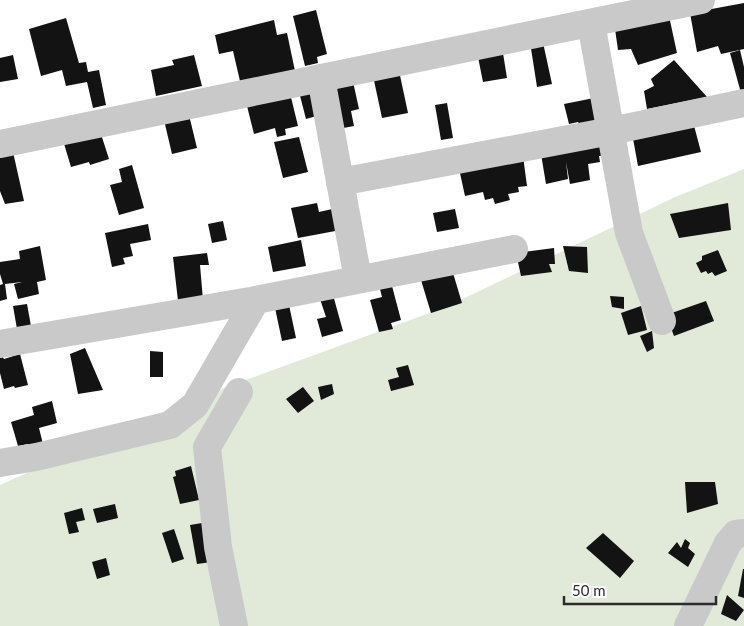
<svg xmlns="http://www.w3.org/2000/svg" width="744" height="626" viewBox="0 0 744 626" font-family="Lato,sans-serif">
<rect width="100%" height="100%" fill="#fff"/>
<polygon fill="#e1e9d9" points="744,169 744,626 0,626 0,485 185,402 446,307 673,198"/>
<g fill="#131313">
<polygon points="744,3 744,49 721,54 718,46 697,52 690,13"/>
<polygon points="316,10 327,54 317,57 318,63 305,66 293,16"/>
<polygon points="669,16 677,53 638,65 631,49 618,50 615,29"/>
<polygon points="66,18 79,63 86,62 88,72 99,70 106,105 93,108 87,82 66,86 62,70 41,76 29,29"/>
<polygon points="274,20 277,35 287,33 295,71 240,81 233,51 219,54 215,35"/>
<polygon points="542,38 552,84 537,87 530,42"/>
<polygon points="502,47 507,78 483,82 478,57"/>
<polygon points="740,50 744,67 744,92 741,93 730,53"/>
<polygon points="13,55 18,79 0,82 0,58"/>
<polygon points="194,55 202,86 156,96 151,70 174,65 172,60"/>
<polygon points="674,60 707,97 647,109 644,91 654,86 651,79"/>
<polygon points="398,66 408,113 382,118 372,71"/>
<polygon points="352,77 359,109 351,111 354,126 338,129 328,82"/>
<polygon points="312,85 320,115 306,119 298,88"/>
<polygon points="289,89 298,126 285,129 286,135 277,137 275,128 254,134 245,98"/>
<polygon points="599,97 605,119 580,125 578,122 569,124 564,104"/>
<polygon points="447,103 453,138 441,140 435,105"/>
<polygon points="189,115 197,148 172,154 164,120"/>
<polygon points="692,118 701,152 638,166 632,133"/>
<polygon points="100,131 109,159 90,165 89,162 71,167 62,137"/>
<polygon points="299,137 308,172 283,178 274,142"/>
<polygon points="606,138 609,155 599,156 600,162 588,164 590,180 570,184 566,162 568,179 546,184 540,148"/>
<polygon points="0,149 13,152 24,201 5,204 0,191"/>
<polygon points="523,156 527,186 518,187 519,192 508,194 510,200 495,204 493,198 485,200 483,192 465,196 458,164"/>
<polygon points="132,165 144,208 119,215 110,185 122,182 119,169"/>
<polygon points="317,203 319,212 341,207 346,229 298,238 291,208"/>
<polygon points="728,203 731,230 679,238 670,214"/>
<polygon points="455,209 459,228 437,232 433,213"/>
<polygon points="223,221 227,240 212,243 208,224"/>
<polygon points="148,224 151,240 130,244 133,256 123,258 125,264 112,267 105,233"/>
<polygon points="301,240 306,266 273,272 268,247"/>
<polygon points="40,246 46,280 37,282 39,294 18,299 14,284 22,282 5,284 7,299 0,301 0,285 3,284 0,274 0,262 20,259 19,251"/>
<polygon points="563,246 587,247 588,273 569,271"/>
<polygon points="554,248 555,264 549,264 552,272 521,276 516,253"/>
<polygon points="718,250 727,271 715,276 712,272 708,274 706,271 701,273 696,263 702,260 702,256"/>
<polygon points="207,253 209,265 200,265 203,300 178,301 173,257"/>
<polygon points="453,273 462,303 431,313 421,280"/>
<polygon points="392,286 401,320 391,323 393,329 379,332 370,300 382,297 380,289"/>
<polygon points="333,295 343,331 322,337 317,319 326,317 320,299"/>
<polygon points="610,296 624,297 624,309 612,307"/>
<polygon points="706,301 714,321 674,336 666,315"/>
<polygon points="27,304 31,326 17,329 13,306"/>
<polygon points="289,305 296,338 282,341 275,308"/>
<polygon points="641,306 647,330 628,335 621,313"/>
<polygon points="652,331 654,348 647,352 640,336"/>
<polygon points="85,348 103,390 78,394 70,354"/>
<polygon points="150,351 163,352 163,377 150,377"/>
<polygon points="20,354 28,385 15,388 14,386 4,389 0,373 0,357 2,356 4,359"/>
<polygon points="408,365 414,385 391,391 388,380 399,377 396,368"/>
<polygon points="332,384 334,394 321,400 318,387"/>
<polygon points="303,387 314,401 298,413 286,399"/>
<polygon points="52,401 57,423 39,428 43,444 29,448 28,444 18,446 11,422 34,415 32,407"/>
<polygon points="191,466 199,500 180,504 173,477 176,476 175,471"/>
<polygon points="685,482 715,482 718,504 687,513"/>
<polygon points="115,504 118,518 97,523 93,509"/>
<polygon points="82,508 85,520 76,522 79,532 69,534 64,513"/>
<polygon points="214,521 219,561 197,564 190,525"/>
<polygon points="174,529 184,559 172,563 162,533"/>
<polygon points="603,533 634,561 620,578 586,548"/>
<polygon points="685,539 690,543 688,548 695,554 688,567 668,553 677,542 681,548"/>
<polygon points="106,558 110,575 97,579 92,562"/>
<polygon points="743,569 744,569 744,598 738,596"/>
<polygon points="727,595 744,610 736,621 721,614"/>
</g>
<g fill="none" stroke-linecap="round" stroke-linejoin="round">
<g stroke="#c9c9c9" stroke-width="28">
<polyline points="591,23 629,233 662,321"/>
<polyline points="321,78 358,279"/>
<polyline points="0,144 701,0"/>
<polyline points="340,182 611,131 744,103"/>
<polyline points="0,344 256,300"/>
<polyline points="0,463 36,457 170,425 195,405 256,300 514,249"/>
<polyline points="234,626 218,547 207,447 239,392"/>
<polyline points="688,626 728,543 736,534 744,533"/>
</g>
</g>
<path d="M564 596v8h152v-8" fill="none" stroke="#2c2c2c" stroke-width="2.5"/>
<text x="572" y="596" font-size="15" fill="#2c2c2c" stroke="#ffffff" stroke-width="4" paint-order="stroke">50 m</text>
</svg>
